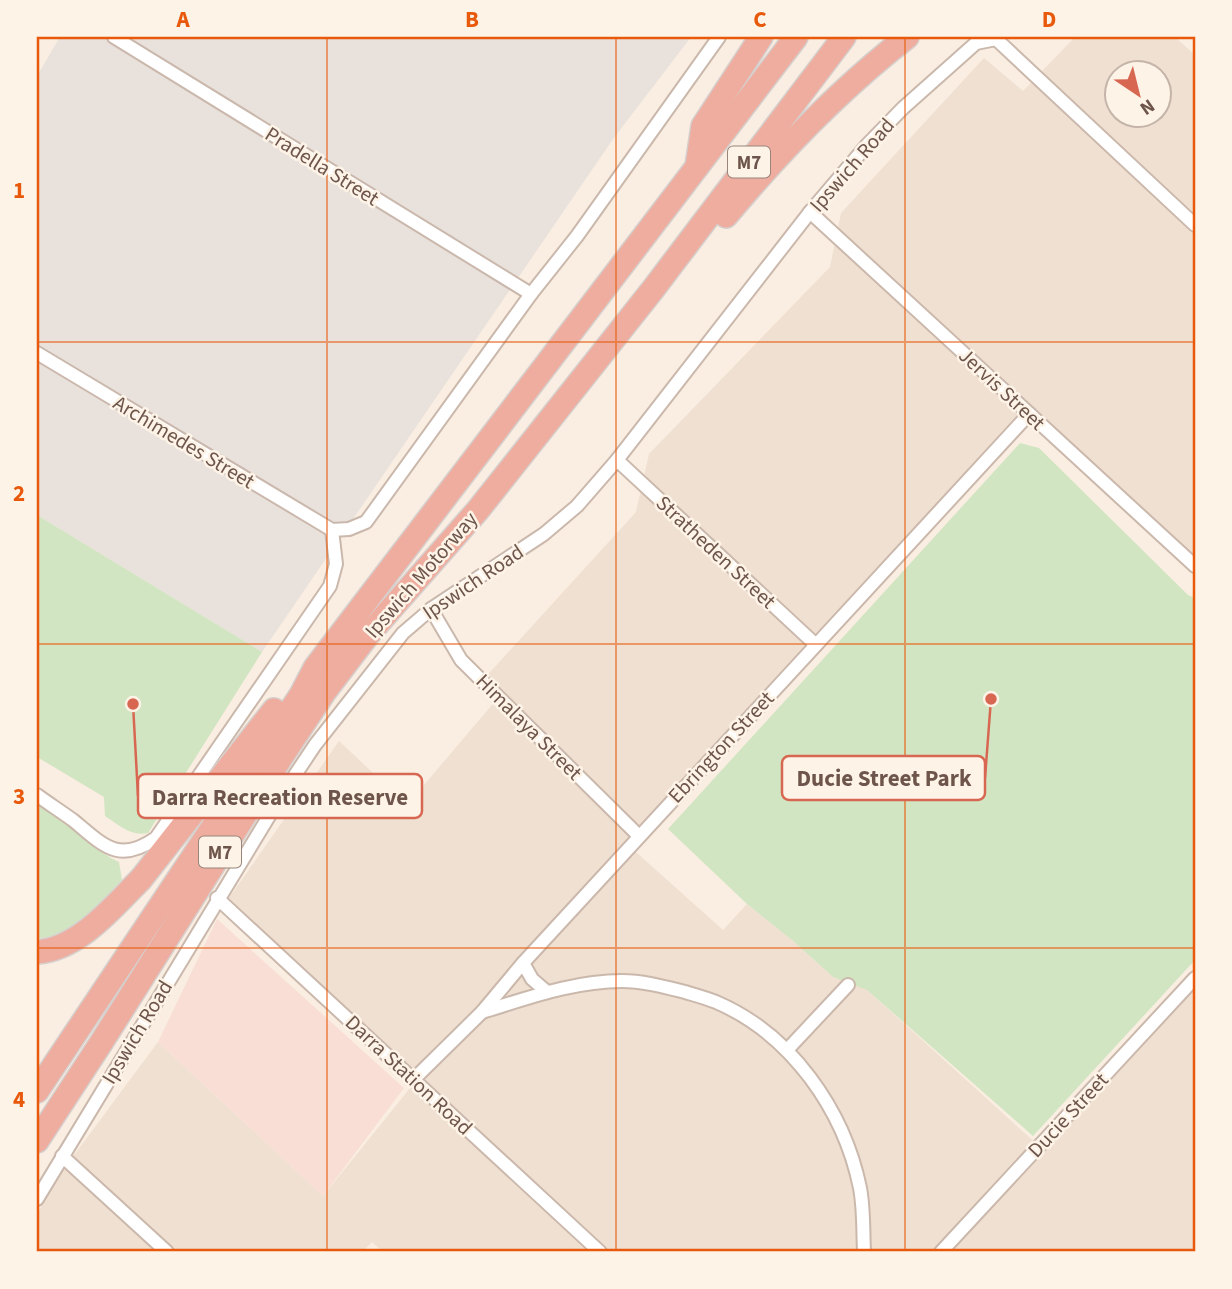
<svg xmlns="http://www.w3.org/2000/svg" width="1232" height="1289" viewBox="0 0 1232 1289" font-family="'Source Sans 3',sans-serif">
<rect width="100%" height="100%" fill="#f9eee1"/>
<g fill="#f0e0d1" fill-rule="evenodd">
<path d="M 1075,37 L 1175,37 L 1195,55 L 1195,556 L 1025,407 L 627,844 L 723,930 L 747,904 L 793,941 L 833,977 L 866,989 L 1040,1147 L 939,1252 L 383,1252 L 372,1242 L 362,1252 L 37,1252 L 37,1214 L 60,1174 L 158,1042 L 323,1196 L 410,1088 L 570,1226 L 222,908 L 339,741 L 407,805 L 497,699 L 481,682 L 636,512 L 649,454 L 830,267 L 841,213 L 984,58 L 1023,91 ZM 1116,74 L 1158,74 L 1158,116 L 1116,116 Z"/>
<polygon points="1195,989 1195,1252 947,1252"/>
</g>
<polygon fill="#f9ded6" points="217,919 404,1088 323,1196 158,1042"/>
<polygon fill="#e8e1dc" points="60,37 691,37 613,139 262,652 37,515 37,76"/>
<g fill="#d2e5c2">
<polygon points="1020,443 1039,448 1188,595 1195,598 1195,960 1033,1136 867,990 833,977 793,941 747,904 668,829"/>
<path d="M 37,515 L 262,652 L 148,833 C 131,837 119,825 105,816 L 104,797 L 37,757 Z"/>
<path d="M 37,802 C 46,809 56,814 65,821 C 84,836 97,852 119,862 L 122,880 C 102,901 67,940 37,938 Z"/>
</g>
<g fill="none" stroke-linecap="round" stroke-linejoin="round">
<g stroke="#cbb8ac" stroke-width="16">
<g id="minor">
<polyline points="114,37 531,294"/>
<polyline points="810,212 1195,566"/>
<polyline points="37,353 332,530"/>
<polyline points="617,460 816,645"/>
<polyline points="332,530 349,529 366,522 531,294 577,236 719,37"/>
<polyline points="431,609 461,660 639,836"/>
<path d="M 37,795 C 49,804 62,812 74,821 C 104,846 119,864 156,838 L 330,586 L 336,564 L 332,530"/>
<polyline points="217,898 600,1252"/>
<polyline points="523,963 532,979 547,992"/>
<path d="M 482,1012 C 528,998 574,981 622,981 C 643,981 665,987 685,992 C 695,995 706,998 716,1002 C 791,1034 844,1110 860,1188 C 864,1209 863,1232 864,1252"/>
<polyline points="787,1050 848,985"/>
<polyline points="414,1079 482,1012 523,963 1029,414"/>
<polyline points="62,1156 167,1252"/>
<polyline points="37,1199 283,793 315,745 403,633 431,609 544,534 577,506 617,460 810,212 868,144 903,108 976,43 996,39 1195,225"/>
<polyline points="941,1252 1195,978"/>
</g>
</g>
<g stroke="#d6cfcd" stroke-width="26">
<g id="motorway">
<polyline points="697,166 703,126 761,37"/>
<path d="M 726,216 C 781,150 839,90 907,37"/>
<path d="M 37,952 C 79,949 113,907 141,879 L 274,710"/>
<polyline points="37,1091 301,695 315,668 796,37"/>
<polyline points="37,1141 101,1043 280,759 325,691 367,636 478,510 654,288 844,37"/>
</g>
</g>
<use href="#minor" stroke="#fff" stroke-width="12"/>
<use href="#motorway" stroke="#eead9e" stroke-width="23"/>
</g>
<path fill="none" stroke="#e8590c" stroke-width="2" stroke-opacity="0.55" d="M 327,37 L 327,1252M 616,37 L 616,1252M 905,37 L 905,1252M 37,342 L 1195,342M 37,644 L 1195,644M 37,948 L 1195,948"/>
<g text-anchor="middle" stroke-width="5" stroke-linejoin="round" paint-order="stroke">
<g fill="#fdf3e7" stroke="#99847a" stroke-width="2">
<rect x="728" y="146.5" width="42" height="31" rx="5"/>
<rect x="199" y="836.5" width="42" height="31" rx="5"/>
</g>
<g font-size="19" font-weight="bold" fill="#6e554b">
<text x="749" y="169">M7</text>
<text x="220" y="859">M7</text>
</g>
<g font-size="21" fill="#6e554b" stroke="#fdf3e7">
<text transform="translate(852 165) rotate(-49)" y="7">Ipswich Road</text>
<text transform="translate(322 166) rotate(32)" y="7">Pradella Street</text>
<text transform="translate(1002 389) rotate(43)" y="7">Jervis Street</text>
<text transform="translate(184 442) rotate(31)" y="7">Archimedes Street</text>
<text transform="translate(716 552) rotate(43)" y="7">Stratheden Street</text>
<text transform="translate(421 575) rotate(-49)" y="7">Ipswich Motorway</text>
<text transform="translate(473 582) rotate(-34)" y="7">Ipswich Road</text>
<text transform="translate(529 727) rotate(45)" y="7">Himalaya Street</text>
<text transform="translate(721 747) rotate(-47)" y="7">Ebrington Street</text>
<text transform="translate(137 1032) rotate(-59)" y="7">Ipswich Road</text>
<text transform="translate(409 1075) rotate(43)" y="7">Darra Station Road</text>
<text transform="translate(1068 1115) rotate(-47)" y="7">Ducie Street</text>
</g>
</g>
<path fill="none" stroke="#d86752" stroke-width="2.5" d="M991 699L985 778M133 704L138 796"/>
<g fill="#d86752" stroke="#fdf3e7" stroke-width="2.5">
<circle cx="991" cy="699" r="7"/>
<circle cx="133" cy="704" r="7"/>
</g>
<g fill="#fdf3e7" stroke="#d86752" stroke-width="2.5">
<rect x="782" y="756" width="203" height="44" rx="7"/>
<rect x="138" y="774" width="284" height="44" rx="7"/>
</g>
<g font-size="23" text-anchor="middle" font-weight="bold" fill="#6e554b">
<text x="884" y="786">Ducie Street Park</text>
<text x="280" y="805">Darra Recreation Reserve</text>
</g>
<rect width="1232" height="1289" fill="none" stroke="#fdf3e7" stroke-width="77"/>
<g transform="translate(1138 94) rotate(145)"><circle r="33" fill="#fdf3e7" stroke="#c4b4a9" stroke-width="2"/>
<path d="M0-5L12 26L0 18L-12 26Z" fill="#d86752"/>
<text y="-10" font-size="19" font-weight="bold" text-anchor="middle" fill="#6e554b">N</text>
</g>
<rect x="38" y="38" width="1156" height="1212" fill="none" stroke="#e8590c" stroke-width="2.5"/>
<g font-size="23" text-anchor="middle" font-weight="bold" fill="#e8590c">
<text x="183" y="27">A</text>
<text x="472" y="27">B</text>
<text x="760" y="27">C</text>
<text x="1049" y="27">D</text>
<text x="19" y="198">1</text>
<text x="19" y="501">2</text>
<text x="19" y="804">3</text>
<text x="19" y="1107">4</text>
</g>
</svg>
